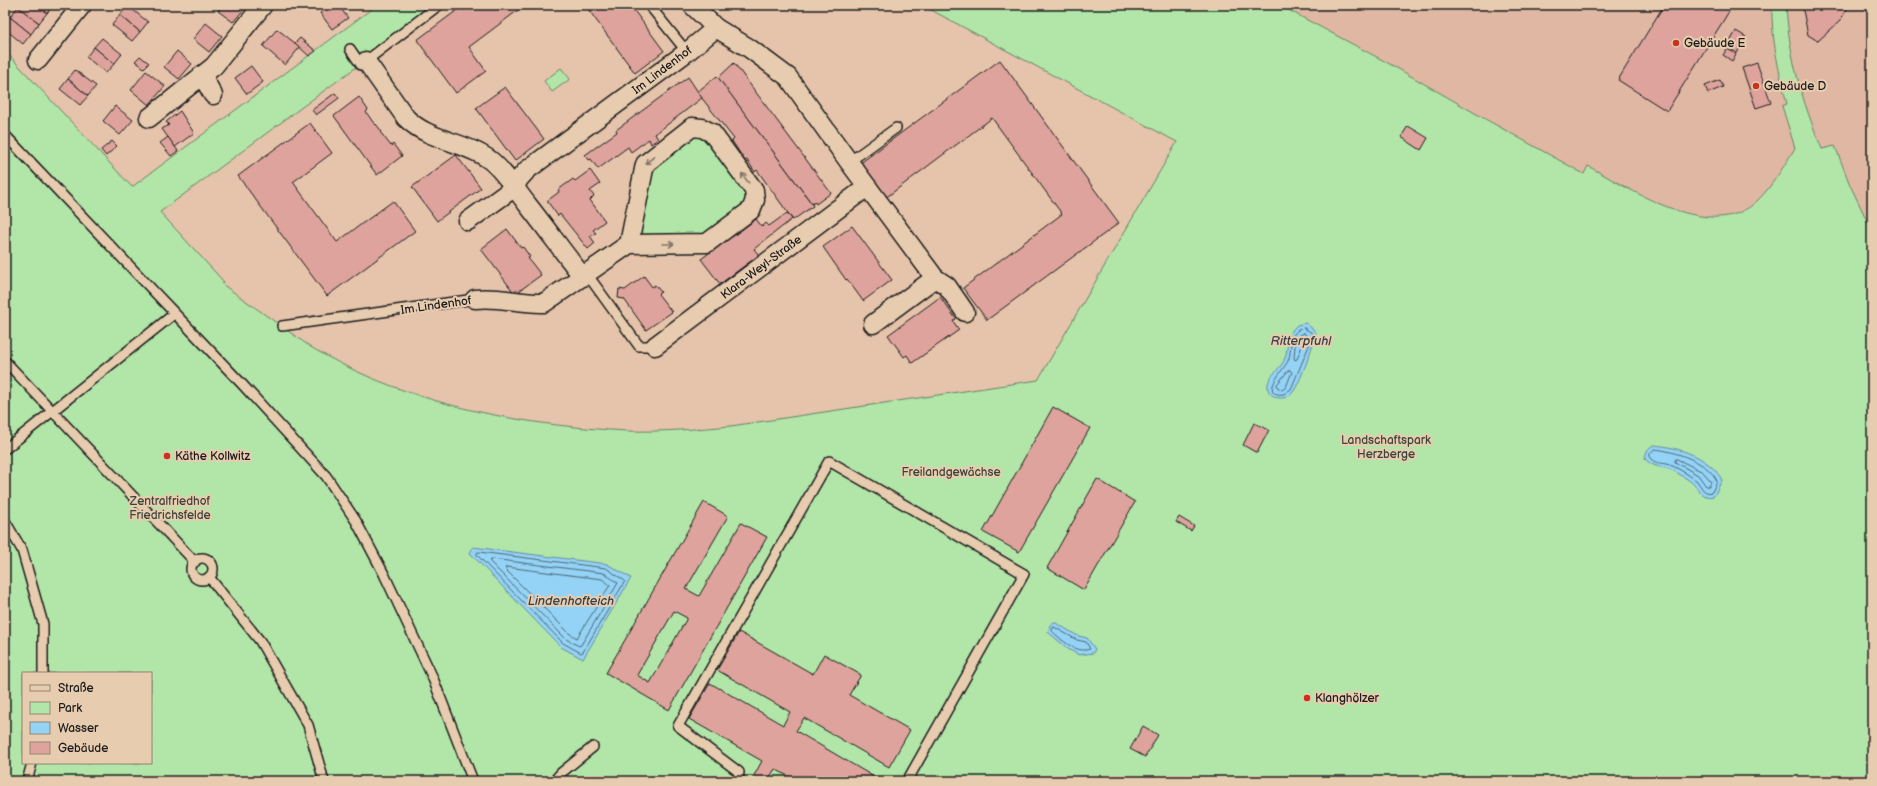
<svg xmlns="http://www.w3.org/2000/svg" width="1877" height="786" viewBox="0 0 1877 786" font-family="'Balsamiq Sans',sans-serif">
<rect width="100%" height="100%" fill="#e5c4ab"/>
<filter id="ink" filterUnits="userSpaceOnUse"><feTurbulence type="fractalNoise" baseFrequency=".025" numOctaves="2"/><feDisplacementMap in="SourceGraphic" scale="8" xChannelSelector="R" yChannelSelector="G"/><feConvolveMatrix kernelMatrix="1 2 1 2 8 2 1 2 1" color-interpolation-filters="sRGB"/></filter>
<g filter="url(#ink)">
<g fill="#dfb7a3">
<polygon points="1279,5 1772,5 1772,19 1777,63 1787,104 1782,106 1795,148 1772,184 1757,201 1734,216 1705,217 1667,208 1588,167 1584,174 1487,120 1388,63"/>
<polygon points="1786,5 1872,5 1872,231 1850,185 1835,146 1822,150 1810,120 1796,78 1788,35"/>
</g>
<g fill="#b1e6a8" stroke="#668162" fill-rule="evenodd">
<path d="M 377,5 L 440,5 L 160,212 L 224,282 L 222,284 C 244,300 266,315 288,331 C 299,338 309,347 321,353 C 412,405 524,426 628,431 C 662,432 697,429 731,426 L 1038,380 L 1177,142 L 922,5 L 1279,5 L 1388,63 L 1487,120 L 1584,174 L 1588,166 C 1632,190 1713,245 1758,200 C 1773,185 1784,166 1795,148 L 1782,106 L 1787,104 C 1779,71 1771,39 1772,5 L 1786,5 C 1789,57 1802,101 1822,149 L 1835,146 L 1850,185 L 1872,231 L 1872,781 L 5,781 L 5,51 L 132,187 ZM 23,673 L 151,673 L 151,763 L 23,763 Z"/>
<polygon points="561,68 570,79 552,92 544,81"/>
<polygon points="701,133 744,183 748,202 704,236 646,239 639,234 653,160"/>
</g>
<g fill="#94d3f6" stroke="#648a9f">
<path d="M 1306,323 L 1316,332 C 1314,344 1300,383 1293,392 C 1286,403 1265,398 1268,384 C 1270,374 1282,368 1285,358 C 1289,345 1286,335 1297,325 Z"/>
<path d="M 1654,445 C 1678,447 1710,457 1722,480 L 1714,496 C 1700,500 1698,485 1687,479 C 1682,476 1674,470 1668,469 C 1658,466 1653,467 1645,459 C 1646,452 1647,448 1654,445 Z"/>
<polygon points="473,547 607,564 631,578 583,659 561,647 470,553"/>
<polygon points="1054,622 1078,636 1087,638 1095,649 1093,653 1079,655 1068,649 1048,632 1050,625"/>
</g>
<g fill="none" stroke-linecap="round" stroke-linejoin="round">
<g stroke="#4c6573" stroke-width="1">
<path d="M 1304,328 L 1312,333 L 1311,341 L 1291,389 L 1284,394 C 1257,397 1285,368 1288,361 C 1293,349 1287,331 1304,328 Z"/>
<path d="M 1304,333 L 1306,335 L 1297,359 L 1295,360 L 1294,358 C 1295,349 1294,336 1304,333 Z"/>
<polygon points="1288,371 1290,370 1292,372 1286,387 1282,390 1279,389 1277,385"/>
<path d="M 1655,449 C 1674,451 1709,462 1717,481 L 1712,492 C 1703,495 1701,485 1696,480 C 1693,478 1690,476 1687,474 C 1682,471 1676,467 1670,465 C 1663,462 1656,465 1650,458 L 1650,454 Z"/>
<polygon points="1677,459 1703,472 1711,481 1709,486 1706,486 1698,475 1675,462 1675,460"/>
<polygon points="479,552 606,568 625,581 583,652 581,653 563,643 477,555 477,553"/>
<polygon points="492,559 604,573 618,583 581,645 579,646 566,639 490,562"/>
<polygon points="506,567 602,579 610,585 577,638 570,634 506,570"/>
<path d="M 1054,627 L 1077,640 L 1086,642 L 1090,649 C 1077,654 1061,640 1052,631 Z"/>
</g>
</g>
<g fill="#dda39c" stroke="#1c1c1c" fill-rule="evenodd">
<polygon points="19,5 37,5 47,13 39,23 18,7"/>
<polygon points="37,5 54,5 47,13"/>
<polygon points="223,5 246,5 247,6 233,22 218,11"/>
<polygon points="331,5 338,5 348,18 332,29 320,13"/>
<polygon points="464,5 525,5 469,47 486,71 456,93 417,40"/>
<polygon points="585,5 630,5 664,51 635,73"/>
<polygon points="1664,5 1733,5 1667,111 1618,80"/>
<polygon points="1802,5 1849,5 1840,21 1818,41 1808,35"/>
<polygon points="128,6 148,22 140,32 120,15"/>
<polygon points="18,7 39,23 31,34 10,17"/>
<polygon points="120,15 140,32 132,41 112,25"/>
<polygon points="10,17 31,34 23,44 5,29 5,23"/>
<polygon points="206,23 222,36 209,52 193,39"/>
<polygon points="277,29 300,47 285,65 263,46"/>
<polygon points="1736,31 1746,37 1737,53 1727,47"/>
<polygon points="102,38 122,54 114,64 94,47"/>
<polygon points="300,38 316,51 309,56 295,43"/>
<polygon points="94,47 114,64 106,73 86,57"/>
<polygon points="1727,49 1736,54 1732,61 1723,55"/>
<polygon points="177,51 192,64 179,79 164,67"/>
<polygon points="140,56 149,63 144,68 135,61"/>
<polygon points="1000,60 1119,223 987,320 963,288 1062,214 992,118 884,199 859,164"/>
<polygon points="734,63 831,193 816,204 815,202 812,204 718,78"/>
<polygon points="1757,63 1771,103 1756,108 1742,68"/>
<polygon points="251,66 263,82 247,94 235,78"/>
<polygon points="75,70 96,86 88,96 68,79"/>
<polygon points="146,71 165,86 149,105 131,90"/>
<polygon points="717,76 812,204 813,206 793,220 757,170 755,172 747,160 745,161 732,141 734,139 697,92"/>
<polygon points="688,77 702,98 655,134 658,139 651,144 649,139 631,152 628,147 598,169 591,159 589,160 585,155 617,132 616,130"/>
<polygon points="68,79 88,96 80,105 60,89"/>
<polygon points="1720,80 1723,87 1708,93 1705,86"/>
<polygon points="505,87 544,139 515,161 476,108"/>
<polygon points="335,93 339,98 316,115 312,110"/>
<polygon points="359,97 368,110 366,112 375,125 376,124 382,132 381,133 391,146 393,144 402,156 377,175 334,116"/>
<polygon points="115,106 133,120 120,135 103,121"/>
<polygon points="180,111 194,133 175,147 162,129 169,125 166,122"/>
<polygon points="310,123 332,153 293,182 337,242 393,201 415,231 327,296 238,176"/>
<polygon points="1408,126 1428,138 1421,150 1401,137"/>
<polygon points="168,137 178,151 171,156 160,143"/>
<polygon points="112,141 117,146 106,156 101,150"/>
<polygon points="456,155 481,188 437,221 412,187"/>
<polygon points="590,170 600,184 590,191 594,196 590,200 605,221 593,230 596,233 590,236 595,243 588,249 560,214 558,216 547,201 559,192 558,190 573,179 575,181"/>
<polygon points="787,213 792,219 754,249 759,255 720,284 701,259 725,241 724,240 730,235 732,237 756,219 762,227 766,223 769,226"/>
<polygon points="852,226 892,280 863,301 847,279 846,280 823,247"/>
<polygon points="507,229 521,248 523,247 530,257 528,258 541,275 515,294 481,249"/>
<polygon points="644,276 652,287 655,285 661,292 658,294 672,312 646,330 624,299 618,298 619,289 625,290"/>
<polygon points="940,297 956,319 953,321 959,330 912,363 907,355 904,357 888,335"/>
<polygon points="1053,407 1090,428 1019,552 983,532"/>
<polygon points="1254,423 1269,430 1257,453 1243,445"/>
<polygon points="1097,479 1135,502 1084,590 1047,568"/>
<path d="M 704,502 L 728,516 L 686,589 L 699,596 L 741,523 L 767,537 L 669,710 L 606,673 ZM 674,611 L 687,618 L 650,683 L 637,675 Z"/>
<polygon points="1179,517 1194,526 1191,531 1176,522"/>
<polygon points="739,632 813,674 824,654 861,675 849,695 910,730 889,767 804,718 796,731 881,781 797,781 775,769 768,780 771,781 751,781 762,761 689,719 710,683 783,725 790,712 717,670"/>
<polygon points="1143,726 1158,735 1145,757 1130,749"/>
</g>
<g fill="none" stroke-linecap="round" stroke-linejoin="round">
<g stroke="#1c1c1c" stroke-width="12">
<g id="service">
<polyline points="649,5 687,52"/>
<polyline points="350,49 361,65"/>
<polyline points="366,61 439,5"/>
<polyline points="5,135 241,383 326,476 356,521 384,574 432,676 473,781"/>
<polyline points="849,162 896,128"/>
<polyline points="587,274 639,346 655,346"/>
<polyline points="282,326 475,299"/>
<polyline points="5,361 195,562"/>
<polyline points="5,449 174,314"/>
<polyline points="5,521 22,550 43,624 43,673"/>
<circle cx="202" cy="569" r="11"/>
<polyline points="209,577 260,641 308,725 324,781"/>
<polyline points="27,781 32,763"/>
<polyline points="554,781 561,773 593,747"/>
<polyline points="738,781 739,772 678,726 829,461 1024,574 907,781"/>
</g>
</g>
<g stroke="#1c1c1c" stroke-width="21">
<g id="minor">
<polyline points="692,5 716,28 749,48 788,77 849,162 935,278 947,286 965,312"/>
<polyline points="38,60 82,5"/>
<path d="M 366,61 L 406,118 C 429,141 464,141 490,160 C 503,170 517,191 527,204 C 546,228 564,253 583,277"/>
<polyline points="202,75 213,95"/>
<polyline points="149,118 214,66 263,5"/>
<polyline points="468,221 515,187 519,179 527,170 687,52 716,28"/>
<path d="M 475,299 C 499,296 520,304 544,303 L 629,244 L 707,243 L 751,210 L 755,200 L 754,190 L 712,133 L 702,128 L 692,127 L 645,164 L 629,244"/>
<polyline points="873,324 935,278"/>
<polyline points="655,346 867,187"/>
</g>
</g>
<use href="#service" stroke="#e7ccaf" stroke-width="9"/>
<use href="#minor" stroke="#e7ccaf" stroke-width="18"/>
</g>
<defs><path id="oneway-shaft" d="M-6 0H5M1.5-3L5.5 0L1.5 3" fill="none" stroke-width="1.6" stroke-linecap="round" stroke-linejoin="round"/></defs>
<g stroke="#827466">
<use href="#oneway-shaft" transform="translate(650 160) rotate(140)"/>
<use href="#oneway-shaft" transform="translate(745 178) rotate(-127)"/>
<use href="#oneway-shaft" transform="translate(668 244)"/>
</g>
</g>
<g fill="#c8321e" stroke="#e7ccaf" stroke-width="1.5">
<circle cx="1676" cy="43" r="4"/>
<circle cx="1756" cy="86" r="4"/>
<circle cx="167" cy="456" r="4"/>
<circle cx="1307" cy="698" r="4"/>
</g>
<g text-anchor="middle" stroke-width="4" stroke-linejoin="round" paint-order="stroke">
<g font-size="12" fill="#1c1c1c" stroke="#e7ccaf" text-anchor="start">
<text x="1684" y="47">Gebäude E</text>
<text x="1764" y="90">Gebäude D</text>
<text x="175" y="460">Käthe Kollwitz</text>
<text x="1315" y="702">Klanghölzer</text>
</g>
<g font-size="12" fill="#1c1c1c" stroke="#e7ccaf">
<text transform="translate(662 70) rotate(-37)" y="4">Im Lindenhof</text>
<text transform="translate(761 267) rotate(-37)" y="4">Klara-Weyl-Straße</text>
<text transform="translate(436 305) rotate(-8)" y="4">Im Lindenhof</text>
</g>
<g font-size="12" fill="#3a4438" stroke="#e7ccaf">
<text x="1386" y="444">Landschaftspark<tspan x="1386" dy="14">Herzberge</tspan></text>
<text x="951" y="476">Freilandgewächse</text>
<text x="170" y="505">Zentralfriedhof<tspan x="170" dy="14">Friedrichsfelde</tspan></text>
</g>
<g font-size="13" font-style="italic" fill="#344148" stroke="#e7ccaf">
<text x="1301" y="345">Ritterpfuhl</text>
<text x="571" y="605">Lindenhofteich</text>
</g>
</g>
<rect width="1877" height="786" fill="none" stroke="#e7ccaf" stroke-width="20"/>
<rect x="10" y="10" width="1857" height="766" fill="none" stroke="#1c1c1c" stroke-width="1.5" filter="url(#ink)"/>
<rect x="22" y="672" width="130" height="92" fill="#e7ccaf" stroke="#968674"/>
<rect x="30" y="685" width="20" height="6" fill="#e7ccaf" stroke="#968674"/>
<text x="58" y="692" font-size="12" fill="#1c1c1c">Straße</text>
<rect x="30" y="702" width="20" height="12" fill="#b1e6a8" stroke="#968674"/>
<text x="58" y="712" font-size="12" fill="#1c1c1c">Park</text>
<rect x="30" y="722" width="20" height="12" fill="#94d3f6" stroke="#968674"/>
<text x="58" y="732" font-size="12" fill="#1c1c1c">Wasser</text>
<rect x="30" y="742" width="20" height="12" fill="#dda39c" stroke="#968674"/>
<text x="58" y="752" font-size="12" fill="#1c1c1c">Gebäude</text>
</svg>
